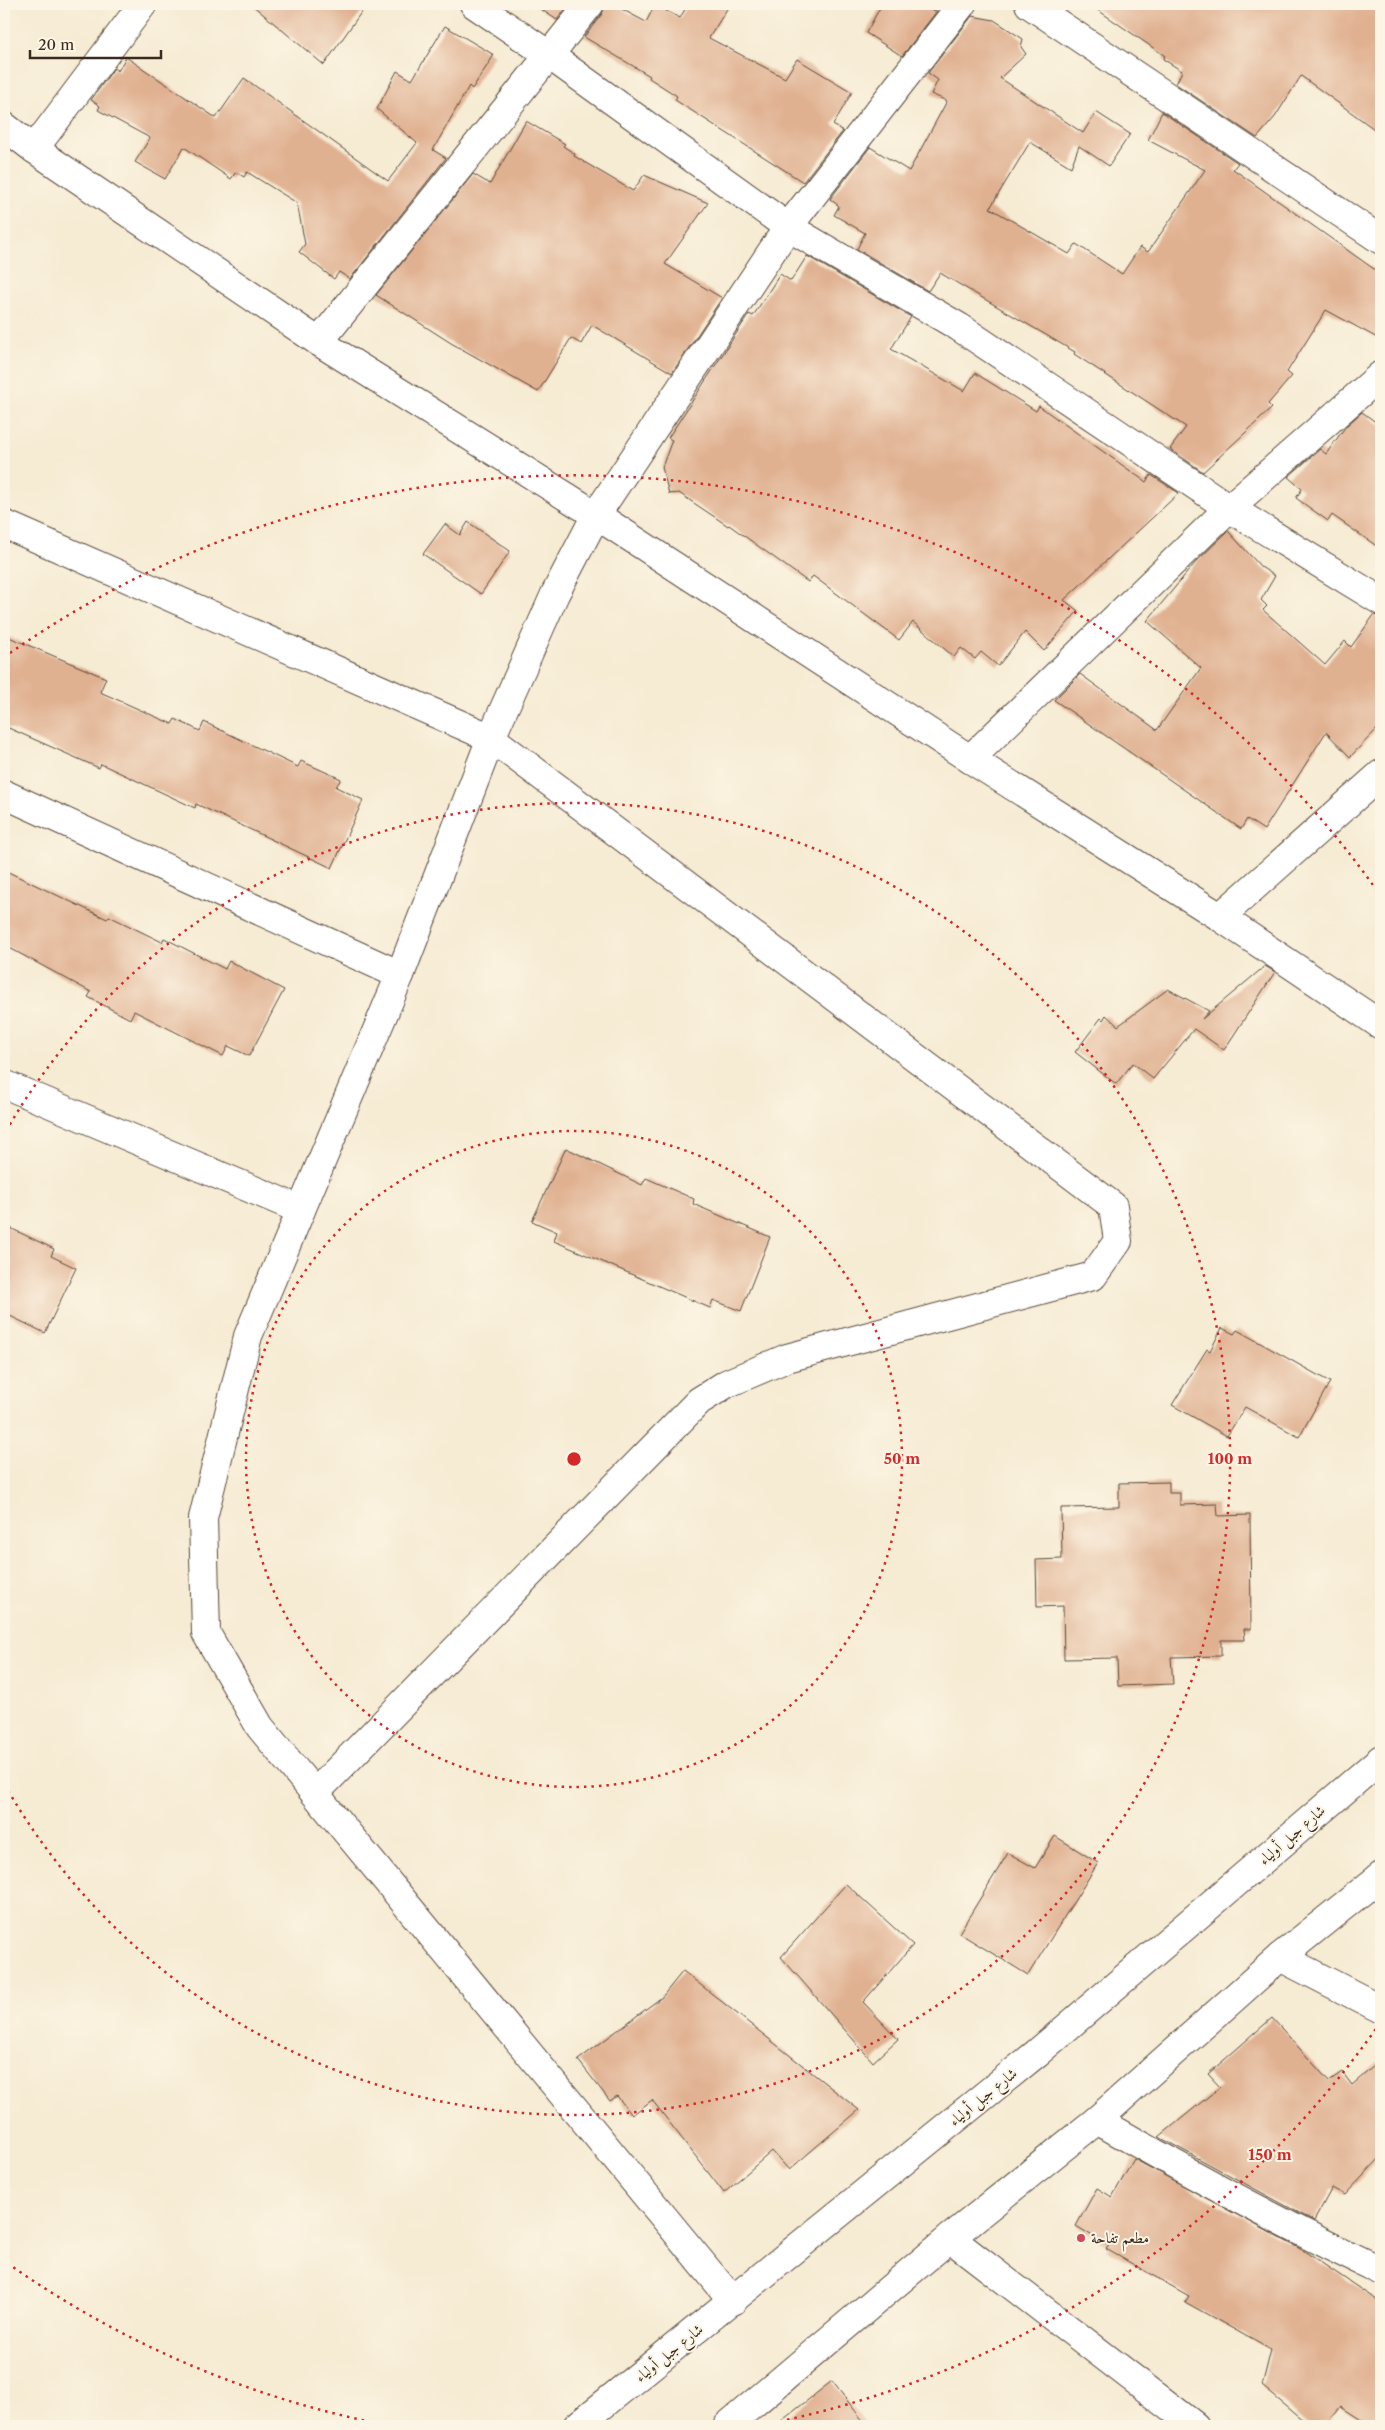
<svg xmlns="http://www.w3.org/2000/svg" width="1385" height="2430" viewBox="0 0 1385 2430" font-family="'Libre Caslon Text',Amiri,serif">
<rect width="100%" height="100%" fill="#fcf5e5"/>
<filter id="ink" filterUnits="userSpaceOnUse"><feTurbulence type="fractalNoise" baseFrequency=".02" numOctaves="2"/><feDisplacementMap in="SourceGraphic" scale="10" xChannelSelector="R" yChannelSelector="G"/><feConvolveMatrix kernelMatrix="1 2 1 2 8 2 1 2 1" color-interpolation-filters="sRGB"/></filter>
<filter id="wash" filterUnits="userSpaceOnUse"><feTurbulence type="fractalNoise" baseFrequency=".0096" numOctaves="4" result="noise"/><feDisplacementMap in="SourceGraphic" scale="20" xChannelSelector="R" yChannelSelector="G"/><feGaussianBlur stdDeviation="1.12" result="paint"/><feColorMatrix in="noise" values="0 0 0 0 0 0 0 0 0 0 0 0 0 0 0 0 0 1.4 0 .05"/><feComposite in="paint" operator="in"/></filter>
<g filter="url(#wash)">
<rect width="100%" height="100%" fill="#f6ebd3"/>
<g id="blocks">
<g fill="#e0b191">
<polygon points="251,4 367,4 324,65"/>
<polygon points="533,4 570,4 557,20"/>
<polygon points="605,4 612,4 646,22 655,5 680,18 688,4 730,4 709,38 785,78 797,59 852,92 833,125 843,131 803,182 675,100 677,96 649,78 650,76 584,37 602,14"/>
<polygon points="882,4 925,4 922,8 937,11 902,56 866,33"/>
<polygon points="1089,4 1381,4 1381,134 1301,76 1275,117 1257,138 1176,84 1182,71 1163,59 1165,56"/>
<polygon points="972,16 994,20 1023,39 1021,47 1026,54 1000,78 1083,133 1096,112 1130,134 1109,166 1079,146 1071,167 1030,142 990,208 1069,254 1076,244 1122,274 1140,247 1148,252 1205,170 1148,140 1162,112 1238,163 1233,169 1381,274 1381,340 1326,310 1287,372 1292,376 1268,404 1272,408 1203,472 1170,449 1186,427 1074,354 1075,352 940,273 928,291 857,249 865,233 834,215 839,206 830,199 870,147 909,171 947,101 931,94 938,80 928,73"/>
<polygon points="445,26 494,55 472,89 469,86 433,150 446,158 350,279 339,272 334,279 299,252 305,244 297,203 247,172 244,177 236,172 231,179 184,147 165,179 135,162 150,138 98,110 100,106 91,100 114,68 118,71 126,57 216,118 244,78 388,181 417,143 377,109 397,71 412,80"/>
<polygon points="526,121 565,144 563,146 575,154 574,156 633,191 644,175 708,203 665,264 722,298 672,373 592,325 581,344 571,338 538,392 451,343 376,295 473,174 490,184"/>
<polygon points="807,256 911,317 891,349 964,391 975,373 1036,411 1039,406 1146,482 1151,475 1179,493 1064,600 1078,611 1044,651 1025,632 998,666 981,652 975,659 961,648 954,657 913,622 899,640 813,576 808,582 729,525 728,526 679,493 669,494 662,467 672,440 668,438 749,314 753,316 780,274 791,281"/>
<polygon points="1362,412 1381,426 1381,549 1332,515 1328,521 1296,498 1302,489 1288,477 1320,449 1326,454 1346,426"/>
<polygon points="468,522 510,551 481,594 423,554 445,524 460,535"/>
<polygon points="1228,531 1261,567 1275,576 1261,600 1267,606 1263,610 1325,665 1345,641 1351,647 1374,615 1381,617 1381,725 1350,757 1326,732 1264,830 1247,819 1241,829 1054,700 1080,674 1157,730 1201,668 1147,621 1195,563"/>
<polygon points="4,635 106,678 100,692 172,724 175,719 200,731 204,722 298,767 301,761 341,779 336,787 363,800 332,868 196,804 195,808 101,764 99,768 4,726"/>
<polygon points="4,870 107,919 109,916 162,942 164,938 225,969 229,961 284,990 249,1056 228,1046 223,1056 134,1011 130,1019 88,997 91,992 4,945"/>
<polygon points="1265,966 1275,972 1224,1050 1194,1029 1153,1079 1133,1063 1116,1084 1075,1052 1101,1018 1103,1020 1106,1015 1118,1026 1168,989 1209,1011 1202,1019"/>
<polygon points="566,1148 642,1185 646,1178 694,1199 693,1204 770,1237 741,1311 713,1300 710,1308 554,1241 557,1232 532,1221"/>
<polygon points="4,1225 54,1249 51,1256 76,1268 45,1333 4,1313"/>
<polygon points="1222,1328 1234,1334 1237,1330 1330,1382 1299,1437 1245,1407 1227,1436 1172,1405 1207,1349 1210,1351"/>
<polygon points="1169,1482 1169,1493 1180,1493 1180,1505 1217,1504 1218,1516 1250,1515 1251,1629 1244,1629 1245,1640 1221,1640 1221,1656 1171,1657 1173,1684 1118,1686 1117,1658 1064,1659 1063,1606 1037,1607 1036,1560 1062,1559 1061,1508 1119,1507 1119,1483"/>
<polygon points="1055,1836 1098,1863 1028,1975 959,1933 1008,1853 1035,1868"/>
<polygon points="846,1884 913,1945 863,2002 898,2039 873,2062 781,1957"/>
<polygon points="683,1971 859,2110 789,2170 772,2151 724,2193 652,2100 632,2115 617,2096 610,2101 578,2060 662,1997"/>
<polygon points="1272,2018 1329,2081 1342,2072 1352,2085 1381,2060 1381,2157 1345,2195 1332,2188 1314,2221 1159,2137 1220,2087 1208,2074"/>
<polygon points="1134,2159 1304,2251 1381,2303 1381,2426 1371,2426 1341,2407 1325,2426 1310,2426 1262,2386 1271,2350 1185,2302 1189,2296 1106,2249 1109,2246 1076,2226 1097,2188 1112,2197"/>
<polygon points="832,2381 867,2426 775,2426"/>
</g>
</g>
</g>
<g filter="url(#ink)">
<use href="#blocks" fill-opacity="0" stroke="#574739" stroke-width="1"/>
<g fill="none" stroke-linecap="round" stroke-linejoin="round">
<g stroke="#574739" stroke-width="30">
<g id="minor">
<polyline points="474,4 549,55 788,227 959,327 1229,508 1381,601"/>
<polyline points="1029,4 1381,240"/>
<polyline points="4,126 34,149 319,342 596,515 970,759 1220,917 1381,1025"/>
<polyline points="34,149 143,4"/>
<polyline points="319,342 590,4"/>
<polyline points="4,524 491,738 1113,1206 1118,1241 1093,1276 787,1358 726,1384 699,1401 315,1793"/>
<polyline points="970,759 1229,508 1381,375"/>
<polyline points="4,794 400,975"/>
<polyline points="1220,917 1381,774"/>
<polyline points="4,1084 301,1210"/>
<polyline points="1280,1957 1381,2009"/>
<path d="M 1097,2120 C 1190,2174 1284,2225 1381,2271"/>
<polyline points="950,2238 1195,2426"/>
<polyline points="733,2301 260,1727 206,1633 203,1518 248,1336 400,975 491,738 555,594 596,515 788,227 962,4"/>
</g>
</g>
<g stroke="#574739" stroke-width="30">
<g id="primary">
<polyline points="577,2426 1037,2053 1381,1759"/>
<polyline points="727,2426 950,2238 1097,2120 1280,1957 1381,1876"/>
</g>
</g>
<use href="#minor" stroke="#fff" stroke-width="28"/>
<use href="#primary" stroke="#fff" stroke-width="28"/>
</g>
</g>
<g fill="none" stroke="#d62828" stroke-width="2.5" stroke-dasharray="2.5 5">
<circle cx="574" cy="1459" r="328"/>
<path d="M6 1131A656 656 0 1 1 6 1787"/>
<path d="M1380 2023A984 984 0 0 1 762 2425M386 2425A984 984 0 0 1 10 2265M10 653A984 984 0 0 1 1380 895"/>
</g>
<circle fill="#d1495b" stroke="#fcf5e5" stroke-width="2" cx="1081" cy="2238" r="5"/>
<g text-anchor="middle" stroke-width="4" stroke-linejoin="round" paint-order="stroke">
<g font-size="15" fill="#3b2a1e" stroke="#fcf5e5">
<text transform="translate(1292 1835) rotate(-41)" y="5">شارع جبل أولياء</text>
<text transform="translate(983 2097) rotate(-39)" y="5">شارع جبل أولياء</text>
<text transform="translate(669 2353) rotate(-39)" y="5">شارع جبل أولياء</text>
</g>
<g font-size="15" fill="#3b2a1e" stroke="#fcf5e5" text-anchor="start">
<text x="1091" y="2243">مطعم تفاحة</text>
</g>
</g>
<circle cx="574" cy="1459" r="8" fill="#d62828" stroke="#fcf5e5" stroke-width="2.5"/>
<g font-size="15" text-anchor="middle" font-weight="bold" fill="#d62828" stroke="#fcf5e5" stroke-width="4" stroke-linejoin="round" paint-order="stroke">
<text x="902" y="1464">50 m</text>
<text x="1230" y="1464">100 m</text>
<text x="1270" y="2160">150 m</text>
</g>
<rect width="1385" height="2430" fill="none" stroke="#fcf5e5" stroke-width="20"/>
<path d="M30 50v8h131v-8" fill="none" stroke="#3b2a1e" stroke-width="2.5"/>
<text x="38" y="50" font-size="15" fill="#3b2a1e" stroke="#fcf5e5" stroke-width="4" paint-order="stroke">20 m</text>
</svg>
